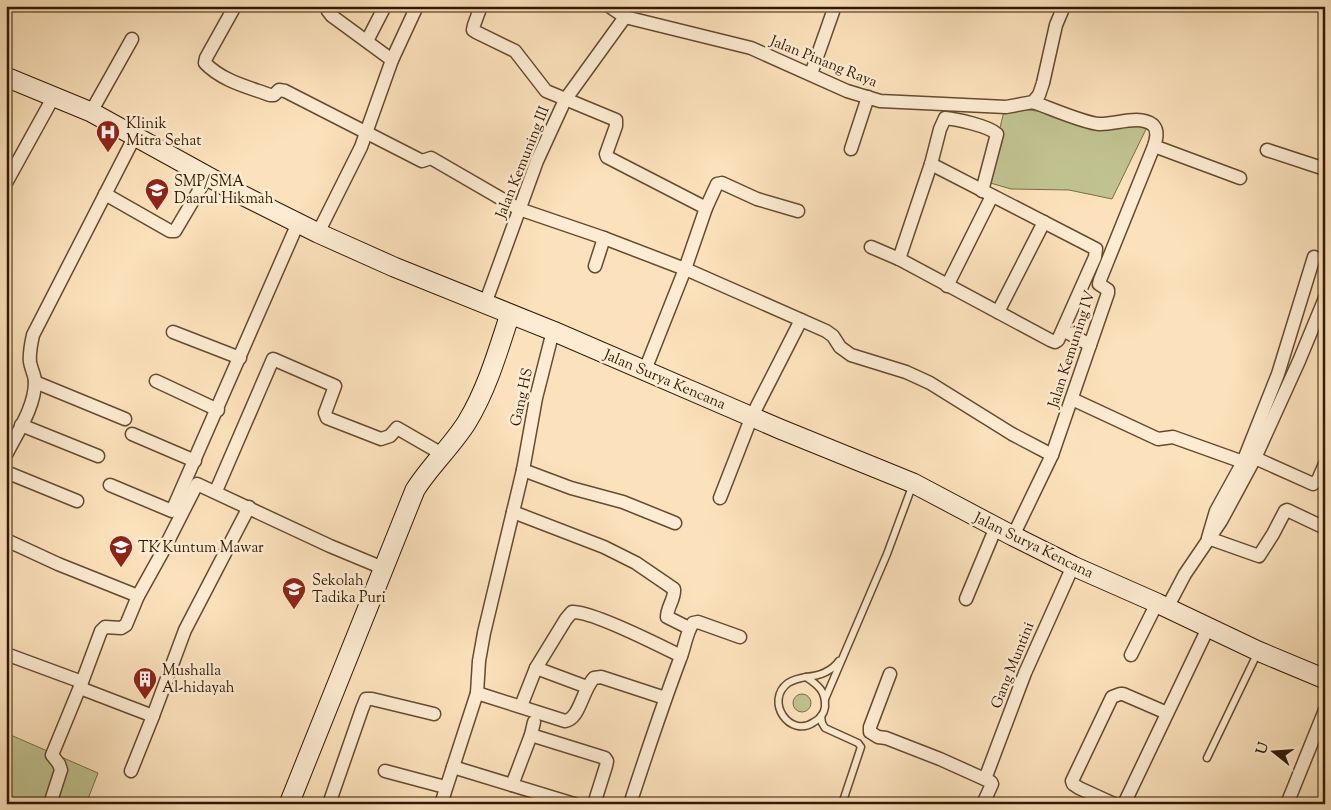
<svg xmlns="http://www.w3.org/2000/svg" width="1331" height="810" viewBox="0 0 1331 810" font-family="'Sorts Mill Goudy',serif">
<rect width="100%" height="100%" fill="#fce2bc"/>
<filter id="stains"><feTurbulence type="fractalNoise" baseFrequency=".004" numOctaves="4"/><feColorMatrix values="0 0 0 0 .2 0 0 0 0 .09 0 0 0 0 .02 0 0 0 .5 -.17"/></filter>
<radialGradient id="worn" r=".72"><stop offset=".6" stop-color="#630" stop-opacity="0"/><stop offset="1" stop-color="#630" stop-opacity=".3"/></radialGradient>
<g fill="#c0c390" stroke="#786e48">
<polygon points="1005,107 1148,125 1112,199 1069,190 1011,189 987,182"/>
<circle cx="802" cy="703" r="9"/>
<polygon points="6,733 98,773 86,804 6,804"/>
</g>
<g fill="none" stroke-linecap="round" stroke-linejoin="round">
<g stroke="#644b2f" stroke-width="9">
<g id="lane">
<path d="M 806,677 C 818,685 826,691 825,707 C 824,713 820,719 814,722 C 790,739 764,701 788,683 C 793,680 800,678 806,677 Z"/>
<path d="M 806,677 C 819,676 831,672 839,661"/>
<polyline points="825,699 887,554 913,484"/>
<polyline points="821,716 822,723 825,728 858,743 861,747 842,804"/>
<polyline points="1207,758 1258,652"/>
</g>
</g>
<g stroke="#644b2f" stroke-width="15">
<g id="street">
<path d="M 235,6 L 206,58 L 205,63 C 222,81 248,87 270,95 L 274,95 L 279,90 L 285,91 L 422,161 L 431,158 L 519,209 L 604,238 L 690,271 L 826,331 L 833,336 L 840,347 L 851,355 L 906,372 L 930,383 L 1012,434 L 1052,455"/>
<polyline points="329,6 328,11 332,16 392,60"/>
<polyline points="481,6 474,25 473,30 476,32 515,51 546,91 616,120 616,126 606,154 607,157 706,208"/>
<polyline points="609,6 625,17 751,48 847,91 880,101 1006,107 1033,102 1039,95 1043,83 1056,25 1064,6"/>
<polyline points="369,37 385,6"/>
<polyline points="811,74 835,6"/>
<path d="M 1033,102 C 1050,108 1084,123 1099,124 C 1115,125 1139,114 1153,125 C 1159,131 1156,140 1154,146 L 1240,178"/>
<polyline points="91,112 132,39"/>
<polyline points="851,149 868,97"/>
<polyline points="1267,150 1325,169"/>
<polyline points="6,183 54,96"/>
<polyline points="105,194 170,231 175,231 207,177"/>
<polyline points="318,233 361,147 392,60 417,6"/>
<polyline points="871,247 899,259 1050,340 1055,342 1058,340 1095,257 1096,249 931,164"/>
<polyline points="1314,257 1278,374 1243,462 1216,511 1208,538 1259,556 1273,534 1285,511 1287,510 1325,528"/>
<path d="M 899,259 L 931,164 L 940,129 L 945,118 C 956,119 989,126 997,134 L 982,191"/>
<polyline points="595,266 604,238"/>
<polyline points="947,286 992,196"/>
<polyline points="485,304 537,161 565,100 625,17"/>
<polyline points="998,312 1044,222"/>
<polyline points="1063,330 1090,345"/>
<polyline points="173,332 240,358"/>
<polyline points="645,370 685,269 706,208 717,184 722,183 757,199 798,211"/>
<polyline points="156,381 218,410"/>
<polyline points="35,382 125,419"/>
<polyline points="1072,399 1158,439 1173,437 1243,462"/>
<polyline points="21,425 98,456"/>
<polyline points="132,434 195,461"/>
<path d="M 6,455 C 17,433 35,407 35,382 C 35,375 31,369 30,362 C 29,353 31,344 33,335 L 135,136"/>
<polyline points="1255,458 1313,484 1318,480 1325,464"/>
<polyline points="523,470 571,488 623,502 675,523"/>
<polyline points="6,472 77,501"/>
<polyline points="110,485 172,511 298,223"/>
<polyline points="216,491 273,359 335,386 325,413 327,418 381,439 390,436 397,428 442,454"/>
<polyline points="720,498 752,416 801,320"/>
<path d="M 513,512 L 604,547 L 636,563 L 674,589 C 675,599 667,607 667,617 L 689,628"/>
<polyline points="1013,536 1052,455 1108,293 1108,290 1099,284 1100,280 1154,146"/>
<polyline points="6,540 58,564 138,596"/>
<polyline points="966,599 996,527"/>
<polyline points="1167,608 1185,574 1221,521 1255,458 1299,361 1325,298"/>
<polyline points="6,654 82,682"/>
<polyline points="1131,655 1157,603"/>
<polyline points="536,668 587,687"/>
<polyline points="890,674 870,727 870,732 878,737 886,738 940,759 991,782 992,784 983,804"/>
<polyline points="80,688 153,716 131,771"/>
<path d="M 477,693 L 565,721 C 580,719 582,690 594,678 L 601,677 L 665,698"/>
<path d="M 521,706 L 536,668 L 566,619 L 572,612 C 590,610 661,646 681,656"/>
<polyline points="153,716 185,630 249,507"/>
<polyline points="531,735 605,758 607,761 606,766 594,804"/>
<polyline points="453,767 574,804"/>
<polyline points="385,771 445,787"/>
<polyline points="985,779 1025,673 1073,566"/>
<polyline points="512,785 531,735 534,722"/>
<polyline points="50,804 61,770 59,764 52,755 82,682 101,631 105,627 121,628 126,625 138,596 163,551 197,484 330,546 383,568"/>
<polyline points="329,804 362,709 366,699 372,699 434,714"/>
<polyline points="441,804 477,693 479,661 484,633 523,470 536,398 553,331"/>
<path d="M 630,804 C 646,755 662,707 680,659 C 685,647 686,633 693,623 L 698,622 L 740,637"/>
<polyline points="1114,804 1079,788 1073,784 1072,781 1112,697 1120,694 1123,694 1167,713"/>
<polyline points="1124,804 1208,628"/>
<polyline points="1287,804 1325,710"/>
</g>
</g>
<g stroke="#311900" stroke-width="21">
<g id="secondary">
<polyline points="6,77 91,112 236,192 318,233 394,267 553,331 780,429 913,483 1013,536 1073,566 1157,603 1258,651 1325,679"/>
<path d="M 289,804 L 415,490 C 430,466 452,446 467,422 C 487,389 498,351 510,314"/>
</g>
</g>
<use href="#lane" stroke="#fdecd3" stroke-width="6"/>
<use href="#street" stroke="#fdecd3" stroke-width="12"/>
<use href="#secondary" stroke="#fdecd3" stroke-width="19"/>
</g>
<defs>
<g id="hospital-pin" transform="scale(1.25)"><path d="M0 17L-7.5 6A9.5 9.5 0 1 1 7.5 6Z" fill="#8f2418" stroke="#fdecd3"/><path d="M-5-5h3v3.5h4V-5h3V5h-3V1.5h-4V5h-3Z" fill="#fff"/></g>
<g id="school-pin" transform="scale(1.25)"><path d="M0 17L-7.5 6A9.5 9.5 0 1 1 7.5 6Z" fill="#8f2418" stroke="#fdecd3"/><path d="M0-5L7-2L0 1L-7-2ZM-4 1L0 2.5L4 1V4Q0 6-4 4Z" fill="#fff"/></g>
<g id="building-pin" transform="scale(1.25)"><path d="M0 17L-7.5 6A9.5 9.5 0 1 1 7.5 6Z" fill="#8f2418" stroke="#fdecd3"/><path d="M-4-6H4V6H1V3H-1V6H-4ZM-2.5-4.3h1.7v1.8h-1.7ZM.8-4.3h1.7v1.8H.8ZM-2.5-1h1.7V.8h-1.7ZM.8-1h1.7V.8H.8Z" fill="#fff"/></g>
</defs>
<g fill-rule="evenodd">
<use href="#hospital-pin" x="108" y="132"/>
<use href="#school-pin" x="157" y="190"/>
<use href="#school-pin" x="121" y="547"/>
<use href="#school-pin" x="294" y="589"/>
<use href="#building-pin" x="145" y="679"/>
</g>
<g text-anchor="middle" stroke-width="5" stroke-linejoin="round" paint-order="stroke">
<g font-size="15" fill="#311900" stroke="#fdecd3">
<text transform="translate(824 61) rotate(22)" y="5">Jalan Pinang Raya</text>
<text transform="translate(522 162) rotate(-68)" y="5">Jalan Kemuning III</text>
<text transform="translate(1071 349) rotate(-72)" y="5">Jalan Kemuning IV</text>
<text transform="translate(665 379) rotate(23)" y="5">Jalan Surya Kencana</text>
<text transform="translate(521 397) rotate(-78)" y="5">Gang HS</text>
<text transform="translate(1034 545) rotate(26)" y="5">Jalan Surya Kencana</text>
<text transform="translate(1012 665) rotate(-68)" y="5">Gang Muntini</text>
</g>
<g font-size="15" fill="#311900" stroke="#fdecd3" text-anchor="start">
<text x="126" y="128">Klinik<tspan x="126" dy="17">Mitra Sehat</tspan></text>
<text x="174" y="186">SMP/SMA<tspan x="174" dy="17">Daarul Hikmah</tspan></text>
<text x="138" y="552">TK Kuntum Mawar</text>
<text x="312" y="585">Sekolah<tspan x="312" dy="17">Tadika Puri</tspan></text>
<text x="162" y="675">Mushalla<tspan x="162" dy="17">Al-hidayah</tspan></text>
</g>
</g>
<rect width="1331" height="810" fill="none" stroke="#fce2bc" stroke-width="25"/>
<rect x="8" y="8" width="1316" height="795" fill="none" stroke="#311900" stroke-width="2.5"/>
<rect x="12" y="12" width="1306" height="785" fill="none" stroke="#311900"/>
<g transform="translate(1274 752) rotate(287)" stroke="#fdecd3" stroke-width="4" paint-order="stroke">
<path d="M0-4L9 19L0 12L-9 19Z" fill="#311900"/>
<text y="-8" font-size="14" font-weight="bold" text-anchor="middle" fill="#311900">U</text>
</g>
<rect width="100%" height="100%" filter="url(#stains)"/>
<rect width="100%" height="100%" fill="url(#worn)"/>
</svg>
